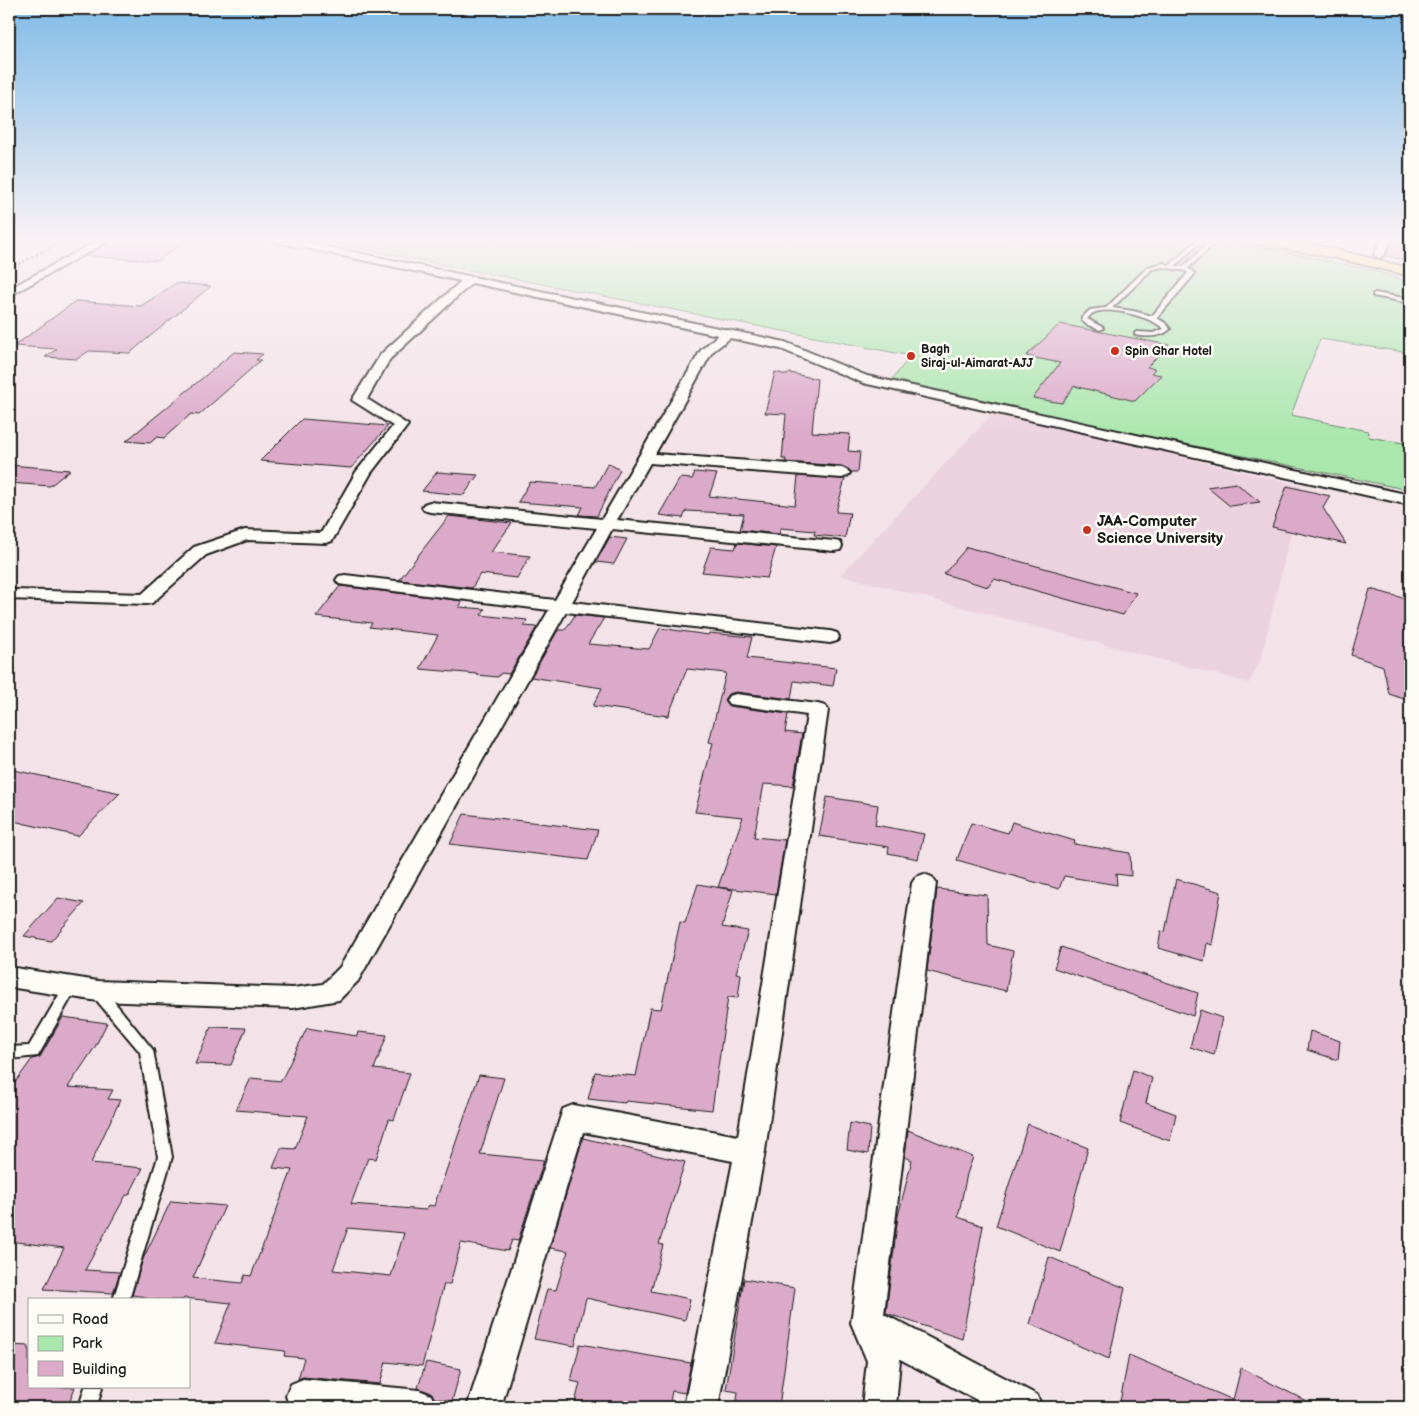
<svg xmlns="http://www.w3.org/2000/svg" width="1419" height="1416" viewBox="0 0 1419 1416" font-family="'Balsamiq Sans',sans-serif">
<rect width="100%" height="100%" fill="#f3e3e9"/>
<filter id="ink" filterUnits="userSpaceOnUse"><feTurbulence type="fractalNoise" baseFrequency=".02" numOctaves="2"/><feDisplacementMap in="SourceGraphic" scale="10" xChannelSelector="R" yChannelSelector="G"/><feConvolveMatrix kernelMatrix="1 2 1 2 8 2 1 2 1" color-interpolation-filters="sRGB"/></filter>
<g filter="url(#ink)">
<polygon fill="#ecd2df" points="994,412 1302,486 1261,659 1249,683 840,575"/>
<polygon fill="#aae7ad" stroke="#638264" points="306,238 1219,238 1375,271 1410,282 1410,353 1320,339 1291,415 1368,431 1369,437 1409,444 1409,490 889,383 911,356"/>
<g fill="#dbaac9" stroke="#1c1c1c" fill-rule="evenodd">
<polygon points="116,238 189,238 158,261 85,256"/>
<polygon points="1394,238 1410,240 1410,261 1386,256"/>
<polygon points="176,283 211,286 130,353 89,351 77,359 45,357 57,349 14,346 76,301 141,306"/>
<polygon points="1060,324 1169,345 1147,367 1155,369 1151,373 1161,375 1135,401 1074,386 1062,403 1033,398 1060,363 1026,356"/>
<polygon points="234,352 263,354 256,360 261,360 199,415 191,414 164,438 157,437 150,443 126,441"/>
<polygon points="775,372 787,375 790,373 817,379 812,432 850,434 848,451 860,452 858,472 851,472 842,466 785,462 786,459 782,459 786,414 765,413"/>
<polygon points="302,419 388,426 351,468 260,461"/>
<polygon points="608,463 620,470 597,516 579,515 583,507 518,502 530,482 595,487"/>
<polygon points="9,465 70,470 50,486 9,483"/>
<polygon points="437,472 478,475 464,495 422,491"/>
<polygon points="695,472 717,474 709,496 795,505 798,476 845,479 836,512 850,513 845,538 814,535 815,531 781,528 779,534 740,530 744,514 686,511 683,518 659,515 680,478 692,479"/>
<polygon points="1236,483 1260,502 1230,506 1207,487"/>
<polygon points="1287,486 1330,496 1323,508 1346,544 1272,527"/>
<polygon points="449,516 512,523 491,552 530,556 517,578 480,574 472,588 399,580"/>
<polygon points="610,537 627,539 614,564 596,562"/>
<polygon points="737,543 776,547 767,578 702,572 711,547 735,549"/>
<polygon points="967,547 1136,593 1123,615 994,579 988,587 944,574"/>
<polygon points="340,586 463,601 459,607 485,609 481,615 527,620 524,626 537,627 509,674 501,673 498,677 477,675 478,674 420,669 438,635 369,627 372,623 316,617"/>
<polygon points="1370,589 1410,600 1410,701 1389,694 1383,666 1351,655"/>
<polygon points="575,615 604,618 588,644 649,649 660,628 708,635 709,633 752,637 747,658 836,668 833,686 794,681 791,699 736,692 728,694 724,700 729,706 788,714 785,732 802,734 793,786 764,784 754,837 785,840 776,894 718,887 743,817 695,812 713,743 709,742 726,673 687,669 668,716 593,706 602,688 531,677 558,630 565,630"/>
<polygon points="9,769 120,793 78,836 9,820"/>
<polygon points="827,797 878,805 875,825 924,834 918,859 888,853 889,847 819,836"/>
<polygon points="464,814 598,830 588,860 450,844"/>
<polygon points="1012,822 1075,841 1074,844 1130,853 1131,876 1116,874 1117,885 1064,876 1059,889 957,860 971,823 1008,833"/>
<polygon points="1176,879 1221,892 1212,945 1207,943 1204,961 1158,948 1161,931 1165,932"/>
<polygon points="698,884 733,890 722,927 748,931 736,973 741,974 738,998 728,997 712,1110 626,1101 625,1103 588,1099 595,1072 636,1076 650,1008 661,1009 680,922 685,923"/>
<polygon points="937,889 987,895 988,945 1013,951 1006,991 927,971"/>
<polygon points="58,898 84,903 51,941 24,936"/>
<polygon points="1061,947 1198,993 1193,1016 1054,968"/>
<polygon points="1200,1010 1222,1018 1214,1055 1190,1047"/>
<polygon points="63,1017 107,1023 95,1047 68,1087 113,1090 108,1099 120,1100 91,1163 143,1168 129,1195 126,1195 85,1270 120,1272 113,1293 44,1289 64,1248 9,1241 9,1091 32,1059 40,1057"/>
<polygon points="211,1027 246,1028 231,1065 195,1064"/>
<path d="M 307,1028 L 357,1036 L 358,1032 L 387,1035 L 374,1069 L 410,1073 L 394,1120 L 389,1119 L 376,1159 L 368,1158 L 351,1204 L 426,1210 L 428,1205 L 434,1206 L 479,1075 L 504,1078 L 480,1154 L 544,1160 L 518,1241 L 512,1240 L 508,1251 L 461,1243 L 450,1284 L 444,1284 L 422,1366 L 386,1362 L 380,1384 L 303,1377 L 298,1379 L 304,1358 L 284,1356 L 285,1351 L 215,1343 L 231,1303 L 184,1298 L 183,1300 L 145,1300 L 146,1297 L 132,1295 L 143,1259 L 171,1201 L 225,1206 L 193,1278 L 242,1283 L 245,1275 L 251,1276 L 292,1170 L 273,1168 L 281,1148 L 295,1149 L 308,1116 L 236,1110 L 251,1078 L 281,1081 ZM 348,1228 L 404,1233 L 391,1276 L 333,1270 Z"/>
<polygon points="1310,1031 1340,1041 1338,1060 1307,1050"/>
<polygon points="1133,1070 1152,1078 1146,1103 1176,1114 1170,1141 1120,1123"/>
<polygon points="850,1123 870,1127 868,1154 847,1150"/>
<polygon points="1028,1124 1088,1148 1060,1252 996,1226"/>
<polygon points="908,1130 973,1157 967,1174 958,1217 983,1226 962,1339 886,1313 898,1216 912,1160 905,1157"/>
<polygon points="583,1138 685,1162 659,1244 663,1245 651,1291 690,1299 685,1320 586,1298 575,1346 534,1339 547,1289 556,1290 568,1251 550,1248"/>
<polygon points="1049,1257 1125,1288 1109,1359 1030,1324"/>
<polygon points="744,1279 795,1288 779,1407 736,1407 738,1392 726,1390"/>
<polygon points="580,1344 691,1363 685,1393 672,1391 669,1407 574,1407 580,1383 571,1381"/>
<polygon points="9,1345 29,1346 29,1388 75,1387 68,1407 9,1407"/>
<polygon points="1129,1355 1233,1400 1241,1368 1318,1407 1119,1407"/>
<polygon points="426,1362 461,1369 452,1401 434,1398 432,1393 418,1388"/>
</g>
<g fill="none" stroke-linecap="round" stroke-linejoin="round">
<g stroke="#1c1c1c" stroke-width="4">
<g id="lane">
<path d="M 1199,238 L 1205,238 L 1175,266 L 1183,267 L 1214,238 L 1220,238 L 1188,268 L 1194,273 L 1193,276 L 1157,318 L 1165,323 L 1170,329 C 1161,338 1147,337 1135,335 L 1135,333 L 1137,332 L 1153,333 L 1164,329 C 1153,317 1107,305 1093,313 C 1091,314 1089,317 1087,319 L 1102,327 L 1103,328 L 1100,330 L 1086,324 L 1082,320 L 1082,318 L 1090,310 L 1106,308 L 1148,267 L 1163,263 L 1170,265 ZM 1163,267 L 1186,271 L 1188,273 L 1152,316 L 1133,311 L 1112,308 L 1152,269 Z"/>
<polygon points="1375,293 1410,299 1410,303 1373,296 1373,294"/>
<polygon points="71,982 76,983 77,987 38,1056 9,1059 9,1047 29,1046 66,983"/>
<polygon points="98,987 103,988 153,1050 172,1157 129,1300 113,1300 158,1157 140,1052 93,996 92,992 93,988"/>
<polygon points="85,1387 102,1387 97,1407 79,1407"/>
</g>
</g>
<g stroke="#1c1c1c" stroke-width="4">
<g id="street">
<polygon points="102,238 114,238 9,296 9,289"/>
<polygon points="267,238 286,238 785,342 867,376 1410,495 1410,505 863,383 781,349 730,338 712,352 655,454 842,468 847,470 850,473 847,476 842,478 650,463 617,520 834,541 840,542 842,546 840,550 834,551 612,529 572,602 830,631 837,633 839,637 837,641 830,643 566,612 358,981 339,1000 293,1008 98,1001 9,987 9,967 98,981 293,988 323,984 340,967 549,610 345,585 339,584 336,580 339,576 345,575 555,600 597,528 430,512 424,510 422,507 424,504 430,502 602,519 701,350 718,335 472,283 390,359 367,399 408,425 371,473 332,541 326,543 247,540 206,555 152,603 146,604 9,599 9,591 15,590 142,594 194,547 245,530 321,533 356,472 393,426 352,400 381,354 461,281 272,241"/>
<polygon points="1382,238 1392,238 1384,255 1379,258 1374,255"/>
<polygon points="736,694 818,704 825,706 828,710 765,1151 718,1407 684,1407 733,1161 583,1132 501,1407 467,1407 563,1109 573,1105 738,1136 807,715 729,704 726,700 729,696"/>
<polygon points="924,874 932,877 936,883 884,1314 1037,1395 1042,1407 990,1407 900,1359 896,1407 862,1407 867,1361 851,1323 912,883 916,877"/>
<polygon points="303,1379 419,1390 431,1395 436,1407 290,1407 286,1396 291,1384"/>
</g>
</g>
<g stroke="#1c1c1c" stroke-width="3">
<path id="highway" d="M 1242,238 C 1298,236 1356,255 1410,268 L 1410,276 L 1335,258 L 1249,242 Z"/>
</g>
<g stroke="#1c1c1c" stroke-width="2" stroke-dasharray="3 2" stroke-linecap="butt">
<polyline points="373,245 390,238"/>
<polyline points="9,269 65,240"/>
</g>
<use href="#lane" fill="#fdfcf7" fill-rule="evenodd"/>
<use href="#street" fill="#fdfcf7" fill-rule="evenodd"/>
<use href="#highway" fill="#f8e281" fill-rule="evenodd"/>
</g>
</g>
<linearGradient id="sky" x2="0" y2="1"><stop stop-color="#80bbe7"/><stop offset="0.55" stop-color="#faf2f5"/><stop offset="1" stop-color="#faf2f5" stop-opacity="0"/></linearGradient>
<rect width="1419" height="436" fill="url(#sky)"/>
<g fill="#c8321e" stroke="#fdfcf7" stroke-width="2">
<circle cx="1115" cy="351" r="5"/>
<circle cx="911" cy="356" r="5"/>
<circle cx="1087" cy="530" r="5"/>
</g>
<g text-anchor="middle" stroke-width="5" stroke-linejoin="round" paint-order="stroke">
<g font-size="12" font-weight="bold" fill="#1c1c1c" stroke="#fdfcf7" text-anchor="start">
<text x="921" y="353">Bagh<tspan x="921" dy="14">Siraj-ul-Aimarat-AJJ</tspan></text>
<text x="1125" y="355">Spin Ghar Hotel</text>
</g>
<g font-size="15" font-weight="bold" fill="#1c1c1c" stroke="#fdfcf7" text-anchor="start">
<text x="1097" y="526">JAA-Computer<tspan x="1097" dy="17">Science University</tspan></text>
</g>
</g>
<rect width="1419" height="1416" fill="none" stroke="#fdfcf7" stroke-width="30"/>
<rect x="15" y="15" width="1389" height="1386" fill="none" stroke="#1c1c1c" stroke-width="2" filter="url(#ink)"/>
<rect x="28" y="1298" width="162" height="90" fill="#fdfcf7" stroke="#a3a29f"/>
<rect x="38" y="1315" width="25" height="8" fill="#fdfcf7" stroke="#a3a29f"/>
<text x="72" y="1324" font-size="15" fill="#1c1c1c">Road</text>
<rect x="38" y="1336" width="25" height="15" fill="#aae7ad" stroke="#a3a29f"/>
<text x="72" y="1348" font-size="15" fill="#1c1c1c">Park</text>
<rect x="38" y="1361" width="25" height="15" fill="#dbaac9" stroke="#a3a29f"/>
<text x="72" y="1374" font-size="15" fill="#1c1c1c">Building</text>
</svg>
